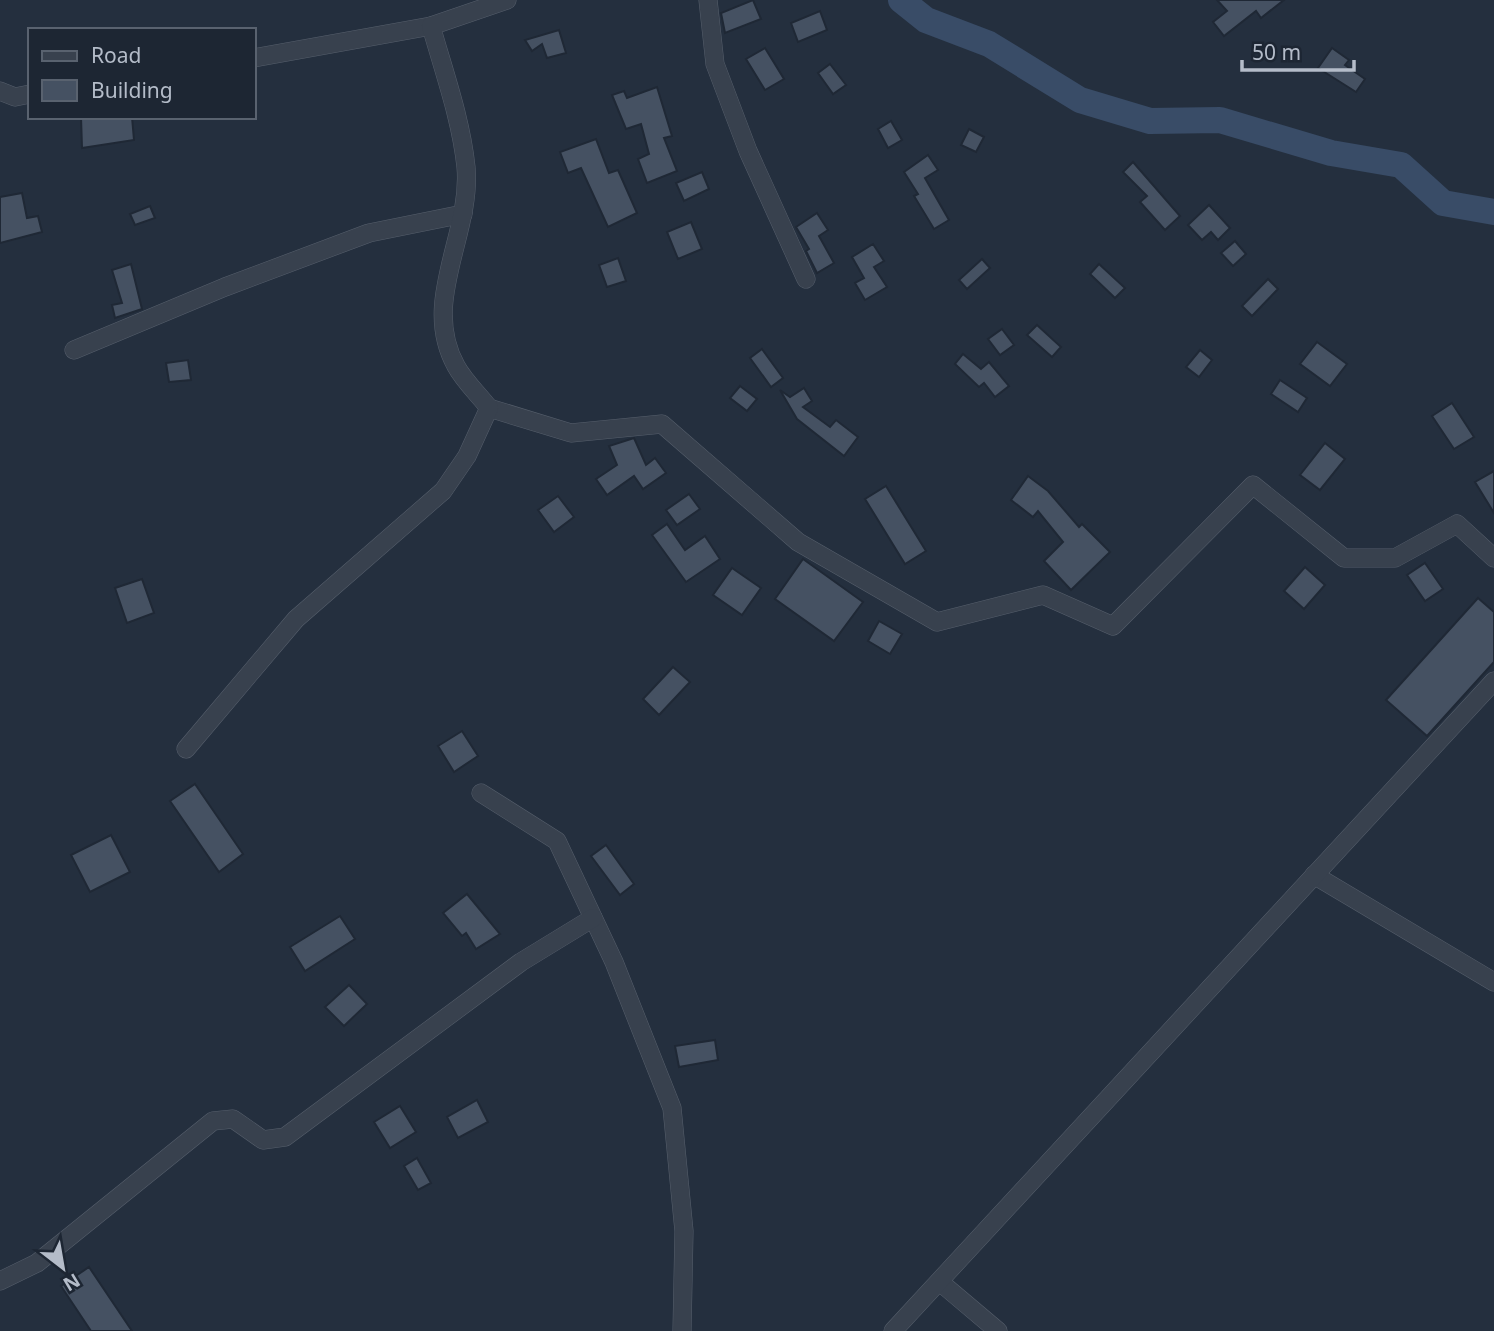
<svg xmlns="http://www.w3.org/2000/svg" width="1494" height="1331" viewBox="0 0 1494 1331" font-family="'Noto Sans',sans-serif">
<rect width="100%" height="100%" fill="#242f3e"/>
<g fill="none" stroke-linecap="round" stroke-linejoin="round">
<polyline stroke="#394c67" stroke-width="26" points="901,0 926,20 989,44 1080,100 1150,121 1220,120 1331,153 1401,165 1443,203 1494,212"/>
</g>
<g fill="#455162" stroke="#1f2835" stroke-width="2">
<polygon points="753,0 761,19 725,33 721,13"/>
<polygon points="1217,0 1284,0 1261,18 1256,11 1224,36 1213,22 1227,11"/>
<polygon points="820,11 827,30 798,42 791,23"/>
<polygon points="559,30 566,53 547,58 542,44 532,51 525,40"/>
<polygon points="765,48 784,79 765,90 746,59"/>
<polygon points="1332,48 1349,60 1345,65 1365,79 1356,92 1318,68"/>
<polygon points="830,64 846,85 833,94 818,73"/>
<polygon points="657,87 672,136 664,138 677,171 647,183 638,159 649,154 641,124 626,129 612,95 624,91 627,98"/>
<polygon points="81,117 132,117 134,140 82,148"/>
<polygon points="891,121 902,140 888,148 878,129"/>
<polygon points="969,129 984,137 976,152 961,145"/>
<polygon points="596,139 609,173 618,170 637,213 608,227 581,168 568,173 560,152"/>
<polygon points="928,155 938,170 925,178 949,220 934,229 914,196 918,194 904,172"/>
<polygon points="1133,162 1180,216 1165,230 1140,202 1147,196 1123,172"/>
<polygon points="702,172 709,189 684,201 676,183"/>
<polygon points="22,193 27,218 38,216 42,232 0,243 0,197"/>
<polygon points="1209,205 1230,228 1218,240 1211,232 1202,240 1188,225"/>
<polygon points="150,206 155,218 135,225 130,214"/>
<polygon points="817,213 828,230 819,236 834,263 817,273 806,251 809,249 796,227"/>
<polygon points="691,222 702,249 678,259 667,232"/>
<polygon points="1235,241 1246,254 1233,266 1221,253"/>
<polygon points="873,244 884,261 874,267 887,287 865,300 855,283 864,278 852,257"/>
<polygon points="618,258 626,281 607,287 599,265"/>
<polygon points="982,259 990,268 967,289 959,280"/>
<polygon points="131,264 142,309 115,318 112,305 122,303 112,270"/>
<polygon points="1099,264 1125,288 1115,298 1090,274"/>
<polygon points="1268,279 1278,289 1252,316 1242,306"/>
<polygon points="1037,325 1061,347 1052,357 1027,335"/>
<polygon points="1002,329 1014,345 1000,355 988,339"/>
<polygon points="1317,342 1347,364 1330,386 1300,364"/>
<polygon points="762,349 783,378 771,387 750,358"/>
<polygon points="1200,350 1212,360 1199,377 1186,367"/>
<polygon points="963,354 981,369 989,362 1009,386 995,397 984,383 979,387 955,364"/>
<polygon points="188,360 191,380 169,382 166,363"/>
<polygon points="1280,380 1307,398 1298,412 1271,394"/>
<polygon points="740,386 757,399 747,411 730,398"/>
<polygon points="804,388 812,401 803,407 830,427 836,420 858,437 844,456 797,419 780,390 790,397"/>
<polygon points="1452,403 1474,437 1454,449 1432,416"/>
<polygon points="634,438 646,465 655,458 666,473 643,489 634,476 607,495 596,479 617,465 609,446"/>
<polygon points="1325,443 1345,459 1320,490 1300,475"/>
<polygon points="1494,471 1494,513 1475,482"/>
<polygon points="1028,476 1048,491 1079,527 1082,524 1110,552 1071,590 1044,561 1063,542 1038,511 1033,517 1011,500"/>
<polygon points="886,486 926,551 905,564 865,499"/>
<polygon points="689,494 700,509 677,525 666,510"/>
<polygon points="558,496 574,517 554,532 538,510"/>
<polygon points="667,524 685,550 705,536 720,559 686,582 652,535"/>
<polygon points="803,559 863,602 834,641 775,599"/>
<polygon points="1425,563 1443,589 1425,601 1407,575"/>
<polygon points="1305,567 1325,585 1304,609 1284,591"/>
<polygon points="732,568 761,588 742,615 713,595"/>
<polygon points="142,579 154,613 127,623 115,588"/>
<polygon points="1478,598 1494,612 1494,662 1427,736 1386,700"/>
<polygon points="879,621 902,634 890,654 868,641"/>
<polygon points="673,667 690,682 659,715 643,699"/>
<polygon points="462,731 478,756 454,772 438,746"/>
<polygon points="195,784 243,854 219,872 170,801"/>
<polygon points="111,835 130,872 90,892 71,855"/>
<polygon points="606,845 634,884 620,895 591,856"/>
<polygon points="467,894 500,934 476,949 466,933 462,936 443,913"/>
<polygon points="340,916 355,939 305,971 290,947"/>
<polygon points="349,985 367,1004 344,1026 325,1007"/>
<polygon points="715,1040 718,1060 679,1067 675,1046"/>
<polygon points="477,1100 488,1122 458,1138 447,1117"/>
<polygon points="400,1106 416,1132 390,1148 374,1122"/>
<polygon points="417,1158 431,1183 418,1190 404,1166"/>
<polygon points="89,1267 132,1331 91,1331 61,1286"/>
</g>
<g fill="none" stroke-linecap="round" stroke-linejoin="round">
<g stroke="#565f6c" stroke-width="19">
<g id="minor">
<polyline points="708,0 715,64 748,151 806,279"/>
<polyline points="254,58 431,26"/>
<polyline points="0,91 15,97 30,94"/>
<polyline points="74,350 225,287 369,233 463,214"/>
<polyline points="489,408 571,433 662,424 798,542 937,622 1043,595 1113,626 1253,485 1344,558 1395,558 1457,524 1494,558"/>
<path d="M 186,749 L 296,619 L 443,491 L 467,456 L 489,408 C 479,395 464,381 456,366 C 420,301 472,235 466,167 C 461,119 444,72 431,26 L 507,0"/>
<polyline points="481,793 557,841 614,962 672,1108 684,1231 682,1331"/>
<polyline points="1314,875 1494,982"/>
<polyline points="0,1281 37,1263 213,1121 233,1119 263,1140 285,1137 521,962 593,918"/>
<polyline points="940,1282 998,1331"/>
<polyline points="893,1331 1494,681"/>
</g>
</g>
<use href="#minor" stroke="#38414e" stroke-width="18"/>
</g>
<rect x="28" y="28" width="228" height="91" fill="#1d2633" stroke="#59626f" stroke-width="2"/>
<rect x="42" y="51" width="35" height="10" fill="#38414e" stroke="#59626f" stroke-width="2"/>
<text x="91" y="63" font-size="21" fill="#b4bcc9">Road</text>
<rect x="42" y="80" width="35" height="21" fill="#455162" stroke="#59626f" stroke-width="2"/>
<text x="91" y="98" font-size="21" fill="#b4bcc9">Building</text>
<g transform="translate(63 1268) rotate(149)" stroke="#1d2633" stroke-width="5" paint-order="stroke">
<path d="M0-5L12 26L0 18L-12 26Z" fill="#b4bcc9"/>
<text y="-10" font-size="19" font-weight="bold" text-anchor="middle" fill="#b4bcc9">N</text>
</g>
<path d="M1242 60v10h112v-10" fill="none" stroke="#b4bcc9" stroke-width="3.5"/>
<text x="1252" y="60" font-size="21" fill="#b4bcc9" stroke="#1d2633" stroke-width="5" paint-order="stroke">50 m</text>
</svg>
